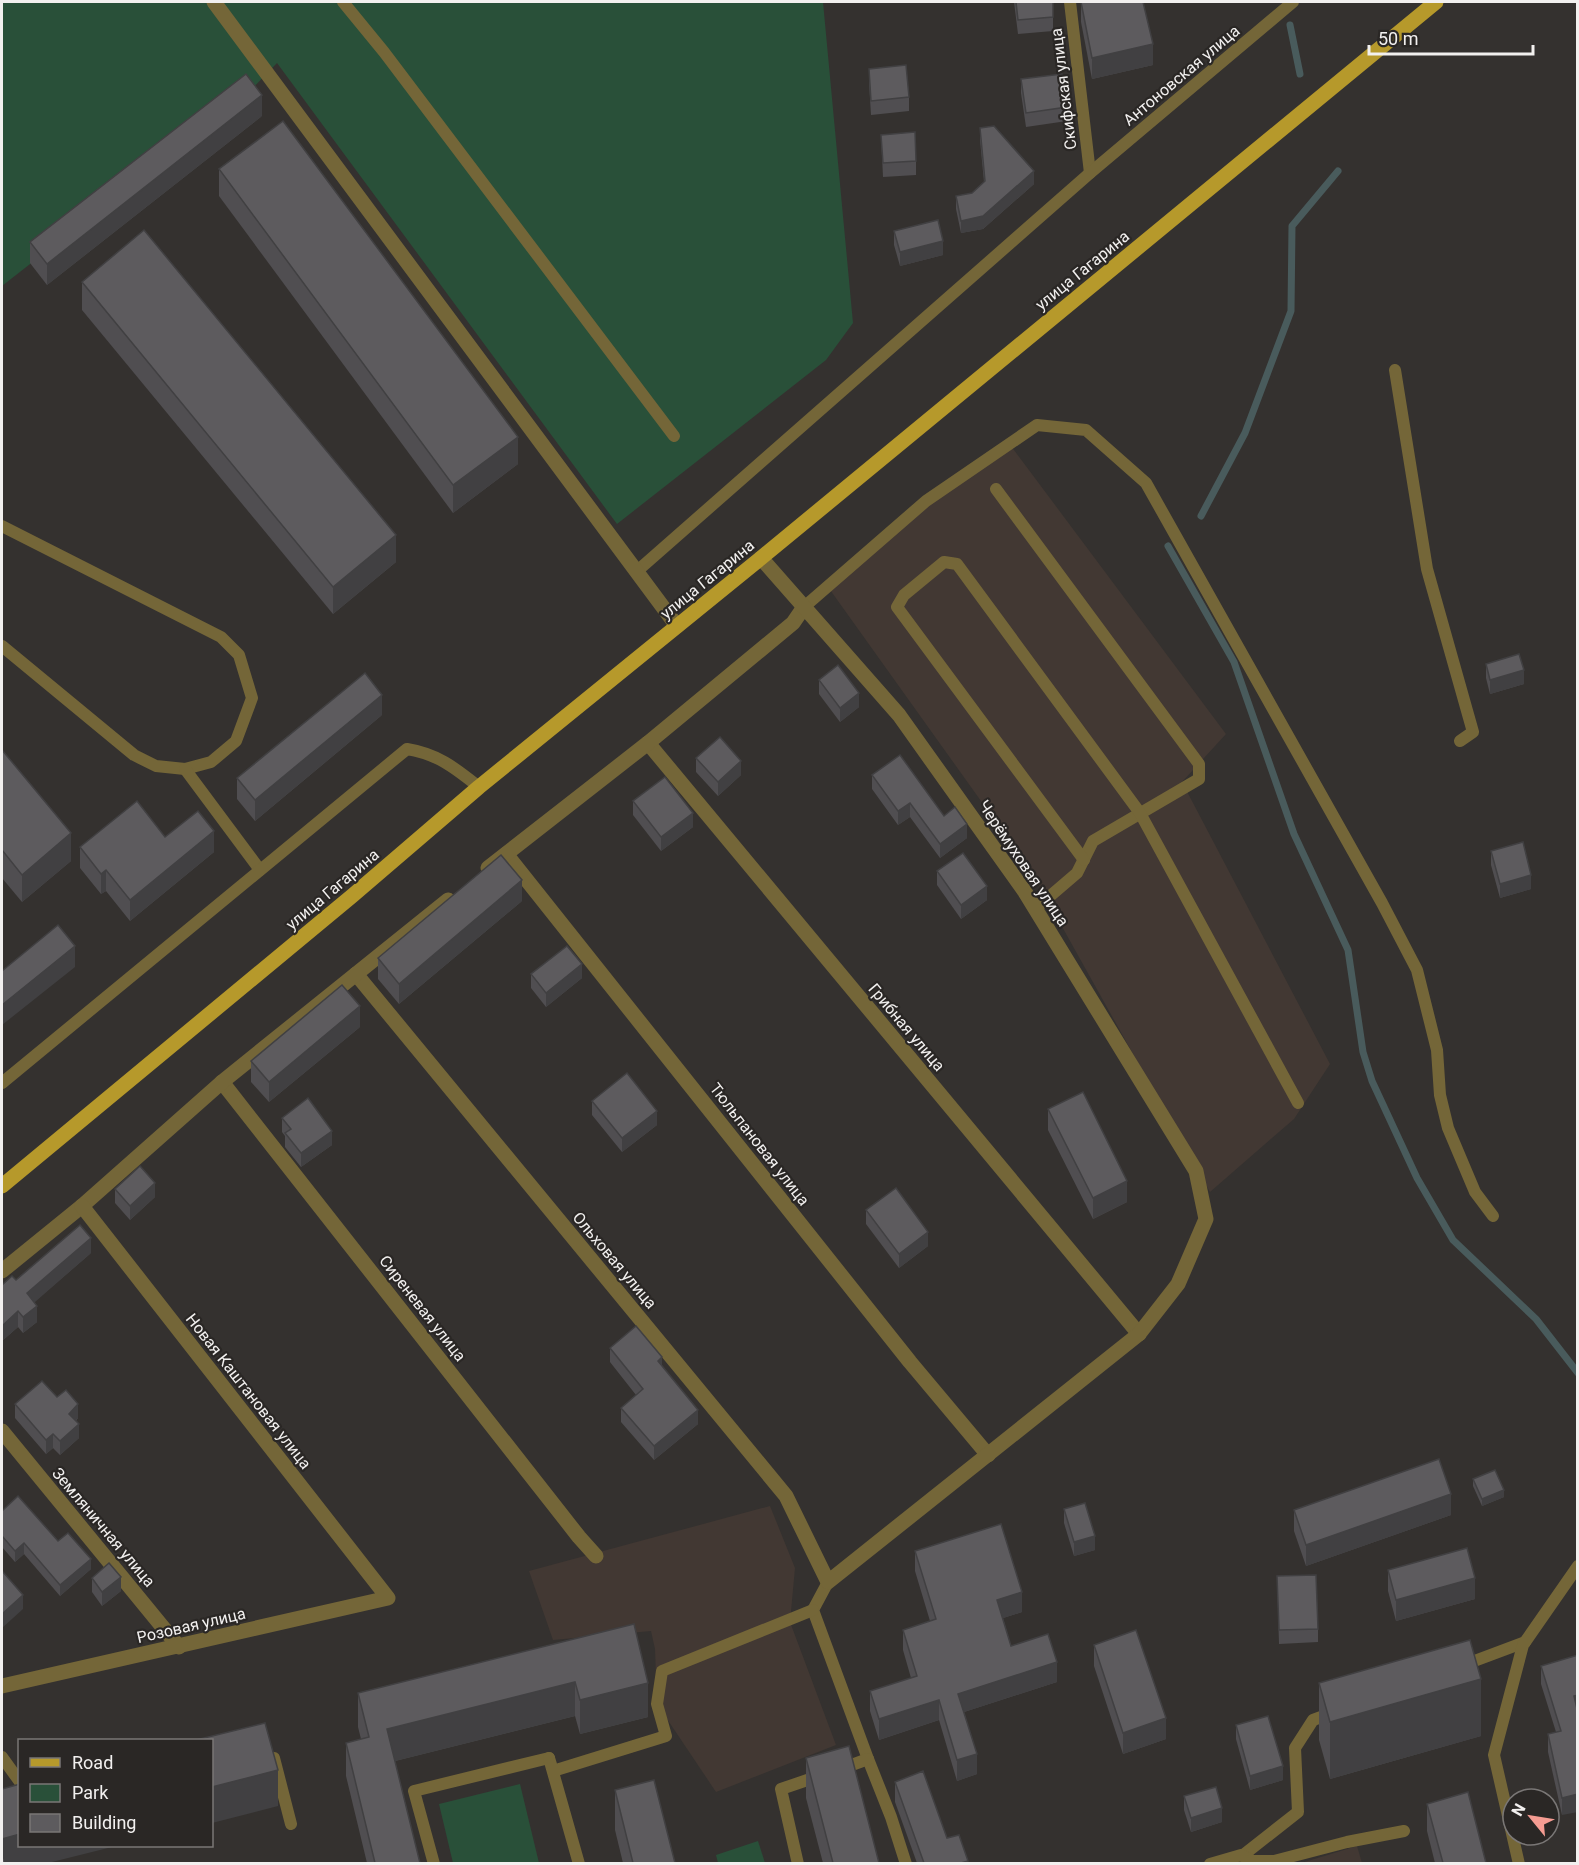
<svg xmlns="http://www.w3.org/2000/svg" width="1579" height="1865" viewBox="0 0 1579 1865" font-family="Roboto,sans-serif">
<rect width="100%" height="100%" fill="#34312f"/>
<g fill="#423833">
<polygon points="1008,442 1226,734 1182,782 1330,1064 1294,1119 1210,1192 1031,871 828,587"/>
<polygon points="770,1506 795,1568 790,1622 836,1745 716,1792 657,1704 655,1649 651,1631 553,1640 529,1571"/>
<polygon points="1357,1846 1362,1863 1298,1864"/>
</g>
<g fill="#295039">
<polygon points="2,2 823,2 853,323 826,360 617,524 277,63 246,95 2,286"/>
<polygon points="520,1784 539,1863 453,1863 439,1804"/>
<polygon points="758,1841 765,1863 718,1863 716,1855"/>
</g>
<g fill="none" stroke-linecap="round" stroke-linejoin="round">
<g stroke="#495b5c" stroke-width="7">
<polyline points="1290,25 1300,74"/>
<polyline points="1201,516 1245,433 1291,311 1292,226 1338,171"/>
<polyline points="1168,546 1234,662 1294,834 1348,950 1363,1052 1372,1081 1417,1178 1453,1240 1536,1319 1578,1373"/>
</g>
<g stroke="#746638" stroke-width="12">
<polyline points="343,2 384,52 674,436"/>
<polyline points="1070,2 1090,173"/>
<polyline points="1395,370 1427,569 1473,732 1460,741"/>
<polyline points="996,489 1199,764 1199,779 1093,841 1077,873 1035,909"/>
<polyline points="2,526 221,637 239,655 252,698 236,741 211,762 185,769 156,766 134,755 2,646"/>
<polyline points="636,572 1090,173 1293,2"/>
<polyline points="804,607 926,501 1037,425 1086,430 1146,483 1382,903 1417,970 1437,1050 1440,1095 1448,1128 1475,1192 1493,1216"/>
<polyline points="185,769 260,870"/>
<polyline points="1084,860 897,607 904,595 944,562 957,564 1140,813 1298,1103"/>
<path d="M 2,1083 L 407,749 C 438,754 455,768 479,787"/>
<polyline points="828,1582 813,1610 868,1759 891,1817 906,1864"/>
<polyline points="1461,1666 1525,1642"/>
<polyline points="2,1757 20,1782"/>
<polyline points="274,1758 291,1824"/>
<polyline points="838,1770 868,1759"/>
<polyline points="1242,1856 1298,1812 1295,1748 1313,1720 1332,1713"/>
<polyline points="434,1864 414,1791 549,1758"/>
<polyline points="579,1864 549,1758 553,1771 666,1736 657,1704 662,1671 813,1610"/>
<polyline points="798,1864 781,1789 819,1776"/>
<polyline points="1210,1864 1241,1855 1253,1861 1274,1861 1347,1842 1404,1831"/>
<polyline points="1519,1864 1494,1755 1523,1645 1578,1566"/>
</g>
<g stroke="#746638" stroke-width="15">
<polyline points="214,2 677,626"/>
<polyline points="648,743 1139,1334"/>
<polyline points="506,854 910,1362 988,1455"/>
<polyline points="488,868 648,743 793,623 804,607"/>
<polyline points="356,974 786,1496 828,1582 1139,1334 1178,1284 1206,1219 1196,1171 1025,892 899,715 761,558"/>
<polyline points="222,1082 579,1537 596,1556"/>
<polyline points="2,1271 82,1206 222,1082 448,900"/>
<polyline points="2,1431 179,1647"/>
<polyline points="2,1686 388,1598 82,1206"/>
</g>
<polyline stroke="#b6992b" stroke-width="15" points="2,1186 352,896 479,787 761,558 1436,2"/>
</g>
<g fill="#504e51">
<polygon points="1014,2 1053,2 1053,31 1018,34"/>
<polygon points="1081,2 1153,65 1092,79 1081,22"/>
<polygon points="869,69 909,97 909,111 871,115 869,83"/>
<polygon points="1021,79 1067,107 1067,121 1026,127 1021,93"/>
<polygon points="262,116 47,285 30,263 30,242"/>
<polygon points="980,128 1034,184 983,229 961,233 956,209 956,196 972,193 984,182 980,140"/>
<polygon points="881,135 916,161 916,175 883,177"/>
<polygon points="219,169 518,464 453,513 219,196"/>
<polygon points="894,231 943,255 900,266 894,245"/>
<polygon points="82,282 396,562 333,614 82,310"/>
<polygon points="1486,664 1524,684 1490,694 1486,678"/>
<polygon points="819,680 859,707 840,722 819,694"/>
<polygon points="382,715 255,821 237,799 237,778"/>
<polygon points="2,750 71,861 22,902 2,878"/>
<polygon points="696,758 741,775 718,796 696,772"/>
<polygon points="872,775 944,816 967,838 940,858 910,817 898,825 872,789"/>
<polygon points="633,801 693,827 661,851 633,815"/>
<polygon points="165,837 214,852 130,921 106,891 101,894 80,868 80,847"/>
<polygon points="1491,851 1531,889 1500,898 1491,865"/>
<polygon points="937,871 987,900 961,919 937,885"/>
<polygon points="522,901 399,1004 378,979 378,958"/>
<polygon points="531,974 582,978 546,1007 531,988"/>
<polygon points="360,1027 269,1102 251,1082 251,1061"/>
<polygon points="592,1101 657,1125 622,1152 592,1115"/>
<polygon points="1048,1109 1127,1202 1093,1219 1048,1130"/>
<polygon points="282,1118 332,1145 301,1167 285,1147 285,1136 282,1132"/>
<polygon points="115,1189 155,1197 130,1220 115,1203"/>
<polygon points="866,1210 928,1246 899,1268 866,1224"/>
<polygon points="91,1253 34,1302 37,1322 23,1333 18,1327 2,1341 2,1285"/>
<polygon points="610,1348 662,1366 698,1424 654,1460 621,1422 621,1408 636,1395 610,1362"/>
<polygon points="57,1397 78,1418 76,1421 79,1438 60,1455 53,1448 46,1454 15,1418 15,1404"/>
<polygon points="1473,1479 1504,1497 1482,1506 1473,1486"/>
<polygon points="1064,1509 1095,1550 1074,1556 1064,1523"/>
<polygon points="1294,1510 1451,1515 1306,1566 1294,1531"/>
<polygon points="2,1511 58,1541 91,1569 60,1596 24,1554 15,1562 2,1547"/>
<polygon points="915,1551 1022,1612 1003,1618 1011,1646 1057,1682 964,1712 977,1774 957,1781 939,1720 879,1740 870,1711 870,1691 911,1678 903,1650 903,1630 930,1621 915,1571"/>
<polygon points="1388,1570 1475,1599 1396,1621 1388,1591"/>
<polygon points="1277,1576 1318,1629 1318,1642 1279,1644"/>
<polygon points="92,1578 121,1591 102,1606 92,1592"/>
<polygon points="634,1624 648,1717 580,1734 575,1716 395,1761 420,1863 367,1863 346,1776 346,1743 361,1739 358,1727 358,1693"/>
<polygon points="1094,1645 1166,1739 1123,1754 1094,1666"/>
<polygon points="1578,1655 1562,1815 1548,1752 1548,1734 1556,1732 1541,1684 1541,1666"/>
<polygon points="1319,1683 1481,1736 1330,1779 1319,1740"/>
<polygon points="1236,1725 1283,1780 1250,1790 1236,1739"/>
<polygon points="806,1758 879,1863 823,1863 806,1798"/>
<polygon points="895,1782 968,1863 917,1863 895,1802"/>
<polygon points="615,1790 675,1863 623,1863 615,1830"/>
<polygon points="1184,1796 1222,1822 1191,1832 1184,1810"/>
<polygon points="1427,1804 1486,1863 1435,1863 1427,1831"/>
</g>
<g fill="#414042">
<polygon points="1153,44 1153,65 1092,79 1092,58"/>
<polygon points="262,95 262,116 47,285 47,264"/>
<polygon points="1034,171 1034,184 983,229 961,233 961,221"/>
<polygon points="943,241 943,255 900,266 900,252"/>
<polygon points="518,437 518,464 453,513 453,485"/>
<polygon points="396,535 396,562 333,614 333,587"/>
<polygon points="1524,670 1524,684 1490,694 1490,680"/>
<polygon points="859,693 859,707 840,722 840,708"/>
<polygon points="382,695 382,715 255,821 255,800"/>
<polygon points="741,761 741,775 718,796 718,782"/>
<polygon points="910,803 910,817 898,825 898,811"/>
<polygon points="693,813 693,827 661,851 661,837"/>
<polygon points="967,824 967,838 940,858 940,844"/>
<polygon points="214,831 214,852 130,921 130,900"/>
<polygon points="71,833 71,861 22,902 22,875"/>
<polygon points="106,870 106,891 101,894 101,874"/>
<polygon points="1531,875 1531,889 1500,898 1500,884"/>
<polygon points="522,880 522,901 399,1004 399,984"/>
<polygon points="987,886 987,900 961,919 961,905"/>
<polygon points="75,946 75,967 2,1025 2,1005"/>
<polygon points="582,964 582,978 546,1007 546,993"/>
<polygon points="360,1006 360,1027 269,1102 269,1082"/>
<polygon points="657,1111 657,1125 622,1152 622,1138"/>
<polygon points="332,1131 332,1145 301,1167 301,1153"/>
<polygon points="1127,1181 1127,1202 1093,1219 1093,1198"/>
<polygon points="155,1183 155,1197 130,1220 130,1206"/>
<polygon points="928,1232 928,1246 899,1268 899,1254"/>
<polygon points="91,1238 91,1253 27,1309 27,1293"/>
<polygon points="37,1306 37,1322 23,1333 23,1317"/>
<polygon points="18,1311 18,1327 2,1341 2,1326"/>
<polygon points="662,1357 662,1371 658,1361"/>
<polygon points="78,1404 78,1418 69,1428 69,1414"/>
<polygon points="698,1410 698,1424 654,1460 654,1446"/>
<polygon points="79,1424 79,1438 60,1455 60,1441"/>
<polygon points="53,1434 53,1448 46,1454 46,1440"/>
<polygon points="1504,1490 1504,1497 1482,1506 1482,1499"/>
<polygon points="1451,1494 1451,1515 1306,1566 1306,1545"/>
<polygon points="1095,1536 1095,1550 1074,1556 1074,1542"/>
<polygon points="24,1543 24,1554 15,1562 15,1551"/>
<polygon points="91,1559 91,1569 60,1596 60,1585"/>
<polygon points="121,1577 121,1591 102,1606 102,1592"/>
<polygon points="1475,1578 1475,1599 1396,1621 1396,1600"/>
<polygon points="1022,1592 1022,1612 997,1620 997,1600"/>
<polygon points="23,1595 23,1609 2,1628 2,1614"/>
<polygon points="1057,1662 1057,1682 958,1714 958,1694"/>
<polygon points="1481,1679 1481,1736 1330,1779 1330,1722"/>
<polygon points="575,1682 575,1716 387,1763 387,1729"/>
<polygon points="648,1683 648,1717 580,1734 580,1700"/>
<polygon points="1578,1695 1578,1713 1574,1696"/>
<polygon points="939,1700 939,1720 879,1740 879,1719"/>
<polygon points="1166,1718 1166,1739 1123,1754 1123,1733"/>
<polygon points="977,1754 977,1774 957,1781 957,1760"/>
<polygon points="1283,1766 1283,1780 1250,1790 1250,1776"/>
<polygon points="278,1770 278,1806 212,1823 212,1787"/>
<polygon points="1578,1794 1578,1812 1562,1815 1562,1798"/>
<polygon points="1222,1808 1222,1822 1191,1832 1191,1818"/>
<polygon points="20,1834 20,1845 120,1845 48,1863 2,1863 2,1839"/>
</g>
<g fill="#5d5b5e" stroke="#414042" stroke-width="1.5">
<polygon points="1016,2 1053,2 1053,17 1018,20"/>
<polygon points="1081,2 1143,2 1153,44 1092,58"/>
<polygon points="906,65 909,97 871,101 869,69"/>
<polygon points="246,74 262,95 47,264 30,242"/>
<polygon points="1062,74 1067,107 1026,113 1021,79"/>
<polygon points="283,121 518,437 453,485 219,169"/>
<polygon points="994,126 1034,171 983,216 961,221 956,196 972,193 985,181 980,128"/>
<polygon points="915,132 916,161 883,163 881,135"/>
<polygon points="938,220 943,241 900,252 894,231"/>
<polygon points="144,230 396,535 333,587 82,282"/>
<polygon points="1519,654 1524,670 1490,680 1486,664"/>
<polygon points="838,665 859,693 840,708 819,680"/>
<polygon points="365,673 382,695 255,800 237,778"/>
<polygon points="720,737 741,761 718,782 696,758"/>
<polygon points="2,750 71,833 22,875 2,850"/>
<polygon points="900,755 944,816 955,807 967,824 940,844 910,803 898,811 872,775"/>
<polygon points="665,777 693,813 661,837 633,801"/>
<polygon points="137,801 165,837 198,811 214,831 130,900 106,870 101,874 80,847"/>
<polygon points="1523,842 1531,875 1500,884 1491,851"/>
<polygon points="963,853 987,886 961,905 937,871"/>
<polygon points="501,855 522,880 399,984 378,958"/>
<polygon points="58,925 75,946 2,1005 2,971"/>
<polygon points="567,946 582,964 546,993 531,974"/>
<polygon points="342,985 360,1006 269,1082 251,1061"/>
<polygon points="627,1073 657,1111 622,1138 592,1101"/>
<polygon points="1083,1092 1127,1181 1093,1198 1048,1109"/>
<polygon points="308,1098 332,1131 301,1153 285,1133 291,1129 282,1118"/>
<polygon points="140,1166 155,1183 130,1206 115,1189"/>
<polygon points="896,1188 928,1232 899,1254 866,1210"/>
<polygon points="80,1225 91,1238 27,1293 37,1306 23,1317 18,1311 2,1326 2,1285 12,1276 16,1280"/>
<polygon points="636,1326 662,1357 658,1361 698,1410 654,1446 621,1408 643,1389 610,1348"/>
<polygon points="42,1381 57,1397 66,1390 78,1404 69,1414 79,1424 60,1441 53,1434 46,1440 15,1404"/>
<polygon points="1439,1459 1451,1494 1306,1545 1294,1510"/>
<polygon points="1495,1470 1504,1490 1482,1499 1473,1479"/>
<polygon points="18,1496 58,1541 68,1533 91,1559 60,1585 24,1543 15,1551 2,1536 2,1511"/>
<polygon points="1085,1503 1095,1536 1074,1542 1064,1509"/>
<polygon points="1001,1524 1022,1592 997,1600 1011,1646 1048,1634 1057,1662 958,1694 977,1754 957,1760 939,1700 879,1719 870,1691 917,1676 903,1630 936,1619 915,1551"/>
<polygon points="1467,1548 1475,1578 1396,1600 1388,1570"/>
<polygon points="109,1563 121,1577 102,1592 92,1578"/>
<polygon points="3,1572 23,1595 2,1614 2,1573"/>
<polygon points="1316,1575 1318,1629 1279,1630 1277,1576"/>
<polygon points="634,1624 648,1683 580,1700 575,1682 387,1729 420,1863 375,1863 346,1743 369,1737 358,1693"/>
<polygon points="1136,1630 1166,1718 1123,1733 1094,1645"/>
<polygon points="1470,1640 1481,1679 1330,1722 1319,1683"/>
<polygon points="1578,1655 1578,1695 1574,1696 1578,1713 1578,1794 1562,1798 1548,1734 1561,1731 1541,1666"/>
<polygon points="1268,1716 1283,1766 1250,1776 1236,1725"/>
<polygon points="265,1723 278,1770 212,1787 212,1740 196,1740"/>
<polygon points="849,1746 879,1863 833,1863 806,1758"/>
<polygon points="923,1771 947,1838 959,1835 968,1861 961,1863 924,1863 895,1782"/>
<polygon points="654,1780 675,1863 633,1863 615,1790"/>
<polygon points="20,1784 20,1834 2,1839 2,1789"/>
<polygon points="1216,1787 1222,1808 1191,1818 1184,1796"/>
<polygon points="1468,1792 1486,1863 1443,1863 1427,1804"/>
<polygon points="2,1845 3,1855 5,1863 2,1863"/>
</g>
<g text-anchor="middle" stroke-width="4.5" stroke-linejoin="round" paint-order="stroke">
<g font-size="16" fill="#f2f0ef" stroke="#2a2725">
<text transform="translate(1181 75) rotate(-40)" y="6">Антоновская улица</text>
<text transform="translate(1063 89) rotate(-97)" y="6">Скифская улица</text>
<text transform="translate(1082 270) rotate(-39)" y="6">улица Гагарина</text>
<text transform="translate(707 579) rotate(-39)" y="6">улица Гагарина</text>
<text transform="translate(1024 863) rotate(56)" y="6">Черёмуховая улица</text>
<text transform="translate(332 889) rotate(-40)" y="6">улица Гагарина</text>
<text transform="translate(907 1027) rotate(50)" y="6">Грибная улица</text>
<text transform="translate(760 1144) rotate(52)" y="6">Тюльпановая улица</text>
<text transform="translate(615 1260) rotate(50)" y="6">Ольховая улица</text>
<text transform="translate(423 1308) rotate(52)" y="6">Сиреневая улица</text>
<text transform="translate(249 1391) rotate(52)" y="6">Новая Каштановая улица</text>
<text transform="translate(104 1527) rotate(50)" y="6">Земляничная улица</text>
<text transform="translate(191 1625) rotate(-13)" y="6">Розовая улица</text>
</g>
</g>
<rect width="1579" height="1865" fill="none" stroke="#f2f0ef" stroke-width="6"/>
<rect x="18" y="1739" width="195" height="108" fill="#2a2725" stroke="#7a7776" stroke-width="1.5"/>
<rect x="30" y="1758" width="30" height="9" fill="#b6992b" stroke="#7a7776" stroke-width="1.5"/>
<text x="72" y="1769" font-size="18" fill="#f2f0ef">Road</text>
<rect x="30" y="1784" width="30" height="18" fill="#295039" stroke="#7a7776" stroke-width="1.5"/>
<text x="72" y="1799" font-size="18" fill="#f2f0ef">Park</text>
<rect x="30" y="1814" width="30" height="18" fill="#5d5b5e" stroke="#7a7776" stroke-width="1.5"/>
<text x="72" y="1829" font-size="18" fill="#f2f0ef">Building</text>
<g transform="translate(1531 1817) rotate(300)"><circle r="28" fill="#2a2725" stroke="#7a7776" stroke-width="1.5"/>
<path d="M0-4.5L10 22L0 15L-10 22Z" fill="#f59c92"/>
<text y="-9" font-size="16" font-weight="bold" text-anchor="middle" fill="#f2f0ef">N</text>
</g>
<path d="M1369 45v9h164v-9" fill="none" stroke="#f2f0ef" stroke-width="3"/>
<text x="1378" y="45" font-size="18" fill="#f2f0ef" stroke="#2a2725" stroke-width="4.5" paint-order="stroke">50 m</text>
</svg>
